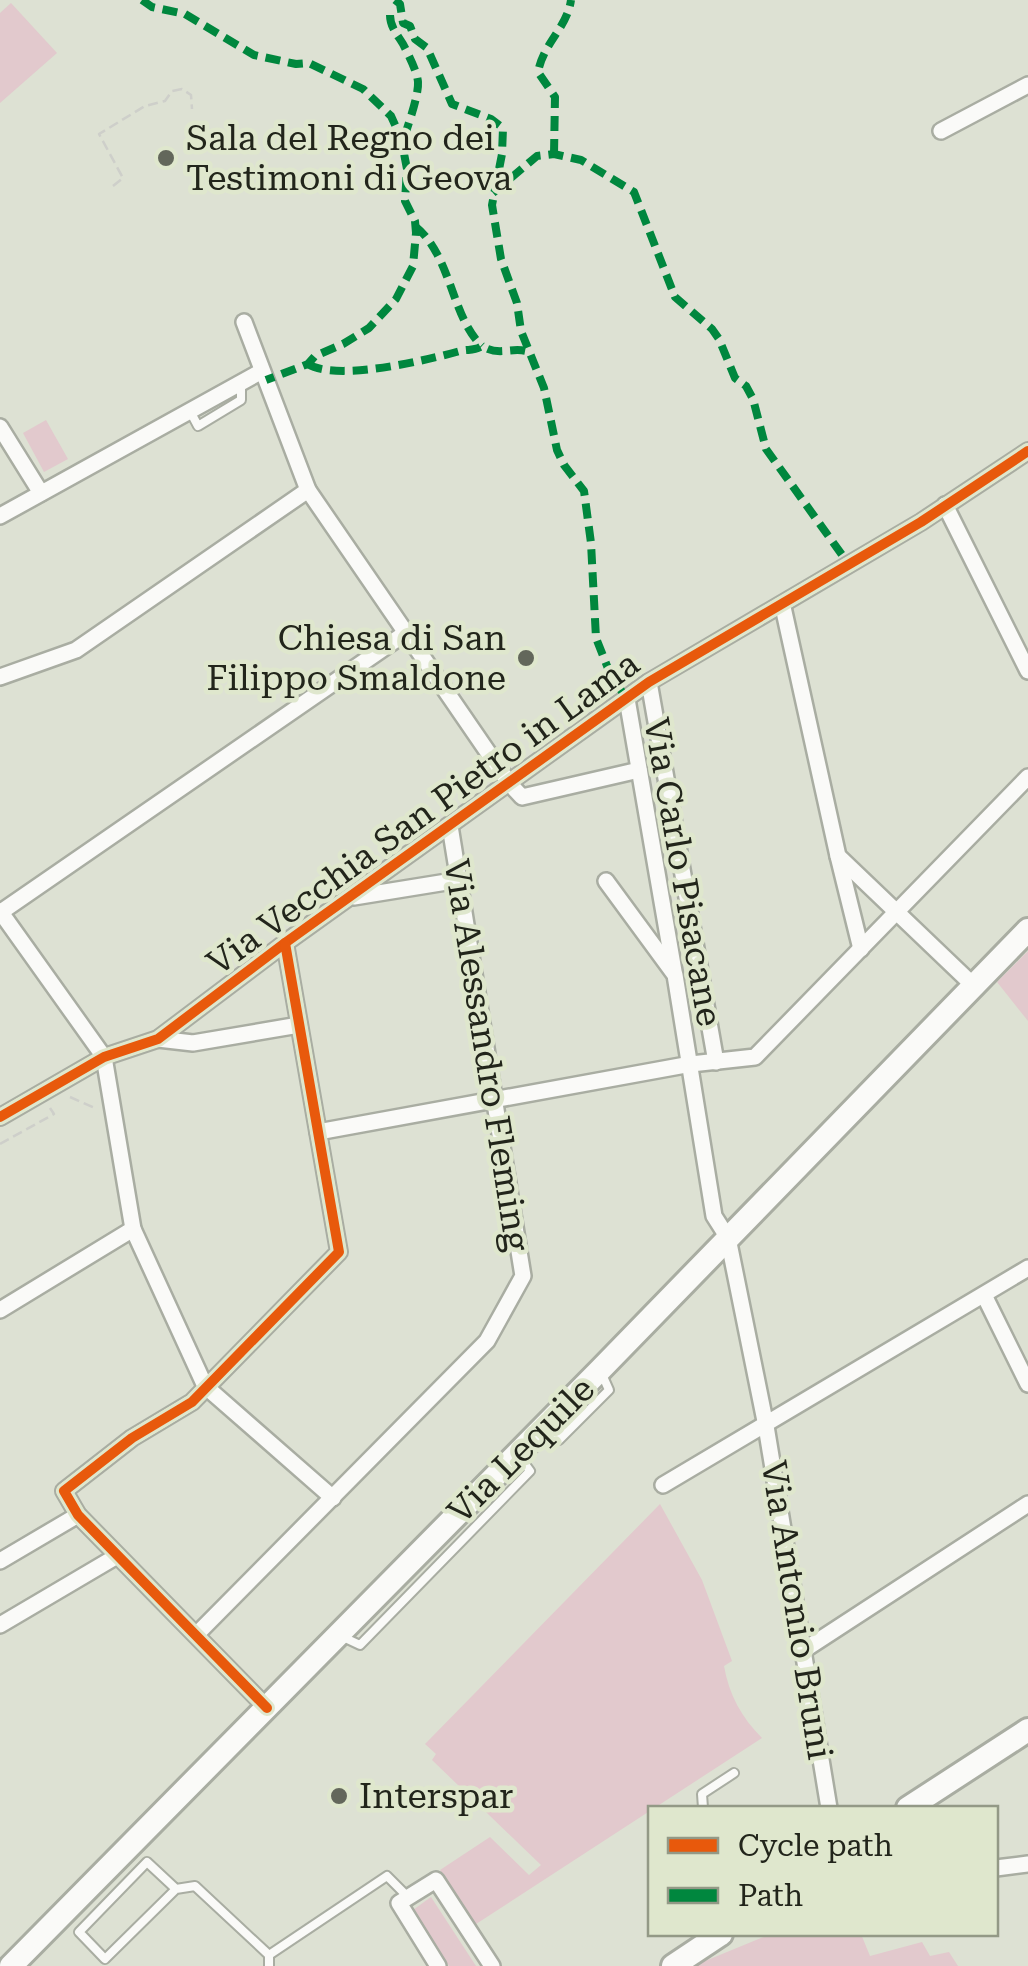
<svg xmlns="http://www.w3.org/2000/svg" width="1028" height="1966" viewBox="0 0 1028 1966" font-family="'Roboto Serif',serif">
<rect width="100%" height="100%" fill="#dde1d3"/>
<g fill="#e2c9cd">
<polygon points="11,3 57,53 0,103 0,13"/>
<polygon points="46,420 68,459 44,472 23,433"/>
<polygon points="1028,951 1028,1021 997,982"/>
<path d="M 660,1504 L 702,1580 L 732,1661 L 724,1666 C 729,1695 742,1718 762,1738 L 473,1926 L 440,1870 L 490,1837 L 529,1875 L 541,1865 L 432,1760 L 436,1754 L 425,1744 Z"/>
<polygon points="431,1897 476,1966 449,1966 413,1910"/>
<polygon points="771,1934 861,1934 870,1956 922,1942 930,1956 949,1952 958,1966 693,1966"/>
</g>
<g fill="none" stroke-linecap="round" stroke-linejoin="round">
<g stroke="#a9ada2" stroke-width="12">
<g id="service">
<polyline points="190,411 198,426 241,400 241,382"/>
<polyline points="548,1430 559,1440 609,1390 601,1372"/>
<polyline points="343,1637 360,1645 530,1471 519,1456"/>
<polyline points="703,1808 702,1794 734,1773"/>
<polyline points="176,1889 147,1862 79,1932 105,1959 176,1889 195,1886 269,1955 269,1966"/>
<polyline points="269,1955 387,1876 408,1897"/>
</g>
</g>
<g stroke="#a9ada2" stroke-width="20">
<g id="minor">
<polyline points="941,131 1028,85"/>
<polyline points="244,322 308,490 509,783 522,797 639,770"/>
<polyline points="0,427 41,493"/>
<polyline points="945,505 1028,671"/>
<polyline points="0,516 262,371"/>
<polyline points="783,607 838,856 974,986"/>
<polyline points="0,677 76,650 308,490"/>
<polyline points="649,682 716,1062"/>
<polyline points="627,699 674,971"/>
<polyline points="838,856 861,949"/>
<polyline points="606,881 675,975 714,1216 728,1238 766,1426 829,1808"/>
<polyline points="354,897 459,880"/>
<polyline points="0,911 104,1057 133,1229 205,1386 333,1498"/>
<polyline points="1,912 407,632"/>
<polyline points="158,1039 193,1043 299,1025"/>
<polyline points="0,1117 104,1057 158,1039 285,943 649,682 921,522 1028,451"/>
<polyline points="318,1132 691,1064 755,1057 1028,777"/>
<polyline points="984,1295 1028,1384"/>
<polyline points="0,1310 133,1229"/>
<polyline points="663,1485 1028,1268"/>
<polyline points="0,1561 78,1515"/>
<polyline points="0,1625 117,1556"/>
<polyline points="196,1635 487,1341 523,1276 450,826"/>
<polyline points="804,1650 1028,1504"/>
<polyline points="267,1708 78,1515 64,1491 132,1438 192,1402 339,1252 285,943"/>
<polyline points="996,1868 1028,1864"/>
<polyline points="438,1966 399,1903 436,1880 492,1966"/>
</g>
</g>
<g stroke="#a9ada2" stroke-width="28">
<g id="secondary">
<polyline points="908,1808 1028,1730"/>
<polyline points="11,1966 600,1370 1028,930"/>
<polyline points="673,1966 721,1934"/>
</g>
</g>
<g stroke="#cecfca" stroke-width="2.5" stroke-dasharray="10 5" stroke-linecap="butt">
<polyline points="113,186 123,178 99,134 145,106 165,101 172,91 182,89 191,95 192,109"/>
<polyline points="70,1097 95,1108"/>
<polyline points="0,1144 54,1114 50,1108"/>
</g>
<use href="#service" stroke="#fafaf8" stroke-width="8"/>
<use href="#minor" stroke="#fafaf8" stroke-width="15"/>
<use href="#secondary" stroke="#fafaf8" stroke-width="22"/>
<g stroke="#00873e" stroke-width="8" stroke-dasharray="15 8" stroke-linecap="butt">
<polyline points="142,0 152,7 185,14 254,55 296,64 309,63 363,89 391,116 401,138 407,169 405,201 415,221 416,233 413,266 396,299 369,328 343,344 315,356 308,364 266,380"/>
<polyline points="395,0 400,4 403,23 410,26 415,39 427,48 452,104 491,119 503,128 502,154 492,205 501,259 517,303 521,331 544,388 557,450 564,465 584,491 591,543 596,638 611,676 627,699"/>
<path d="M 390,15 C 390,27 397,34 403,44 C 408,54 417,71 418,82 C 419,96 406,131 402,144"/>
<path d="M 554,154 L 555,97 L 538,72 C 544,42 567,28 571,0"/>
<polyline points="493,193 537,156 554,154 581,160 634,192 675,297 712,329 719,339 735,378 746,386 753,399 766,449 850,566"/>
<path d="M 415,226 C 452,256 451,317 482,346"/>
<path d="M 308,364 C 337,382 427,360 460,351 C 469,349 474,351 482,346 C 499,357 512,346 530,352"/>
</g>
<g stroke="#dfe7cd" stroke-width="16">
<g id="cycleway">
<polyline points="0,1117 104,1057 158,1039 285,943 649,682 921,522 1028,451"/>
<polyline points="267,1708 78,1515 64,1491 132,1438 192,1402 339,1252 285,943"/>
</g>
</g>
<use href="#cycleway" stroke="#e8590c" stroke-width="10"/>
</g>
<g fill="#63675b" stroke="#dfe7cd" stroke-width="4">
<circle cx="166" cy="158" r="10"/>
<circle cx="526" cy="658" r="10"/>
<circle cx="339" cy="1796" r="10"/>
</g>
<g text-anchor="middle" stroke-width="9" stroke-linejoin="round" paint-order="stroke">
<g font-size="35" fill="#22251b" stroke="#dfe7cd" text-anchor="start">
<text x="186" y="150">Sala del Regno dei<tspan x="186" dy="40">Testimoni di Geova</tspan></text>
<text x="506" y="650" text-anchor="end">Chiesa di San<tspan x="506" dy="40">Filippo Smaldone</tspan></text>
<text x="359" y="1808">Interspar</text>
</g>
<g font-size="35" fill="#22251b" stroke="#dfe7cd">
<text transform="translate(423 813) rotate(-36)" y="12">Via Vecchia San Pietro in Lama</text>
<text transform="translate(683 872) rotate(80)" y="12">Via Carlo Pisacane</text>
<text transform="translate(487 1055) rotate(81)" y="12">Via Alessandro Fleming</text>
<text transform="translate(521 1450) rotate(-45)" y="12">Via Lequile</text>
<text transform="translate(797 1610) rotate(81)" y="12">Via Antonio Bruni</text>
</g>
</g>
<rect x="648" y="1806" width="350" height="130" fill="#dfe7cd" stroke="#939986" stroke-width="2.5"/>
<rect x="668" y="1838" width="50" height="15" fill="#e8590c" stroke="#939986" stroke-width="2.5"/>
<text x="738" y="1856" font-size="30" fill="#22251b">Cycle path</text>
<rect x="668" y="1888" width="50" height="15" fill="#00873e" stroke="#939986" stroke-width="2.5"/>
<text x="738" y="1906" font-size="30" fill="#22251b">Path</text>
</svg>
